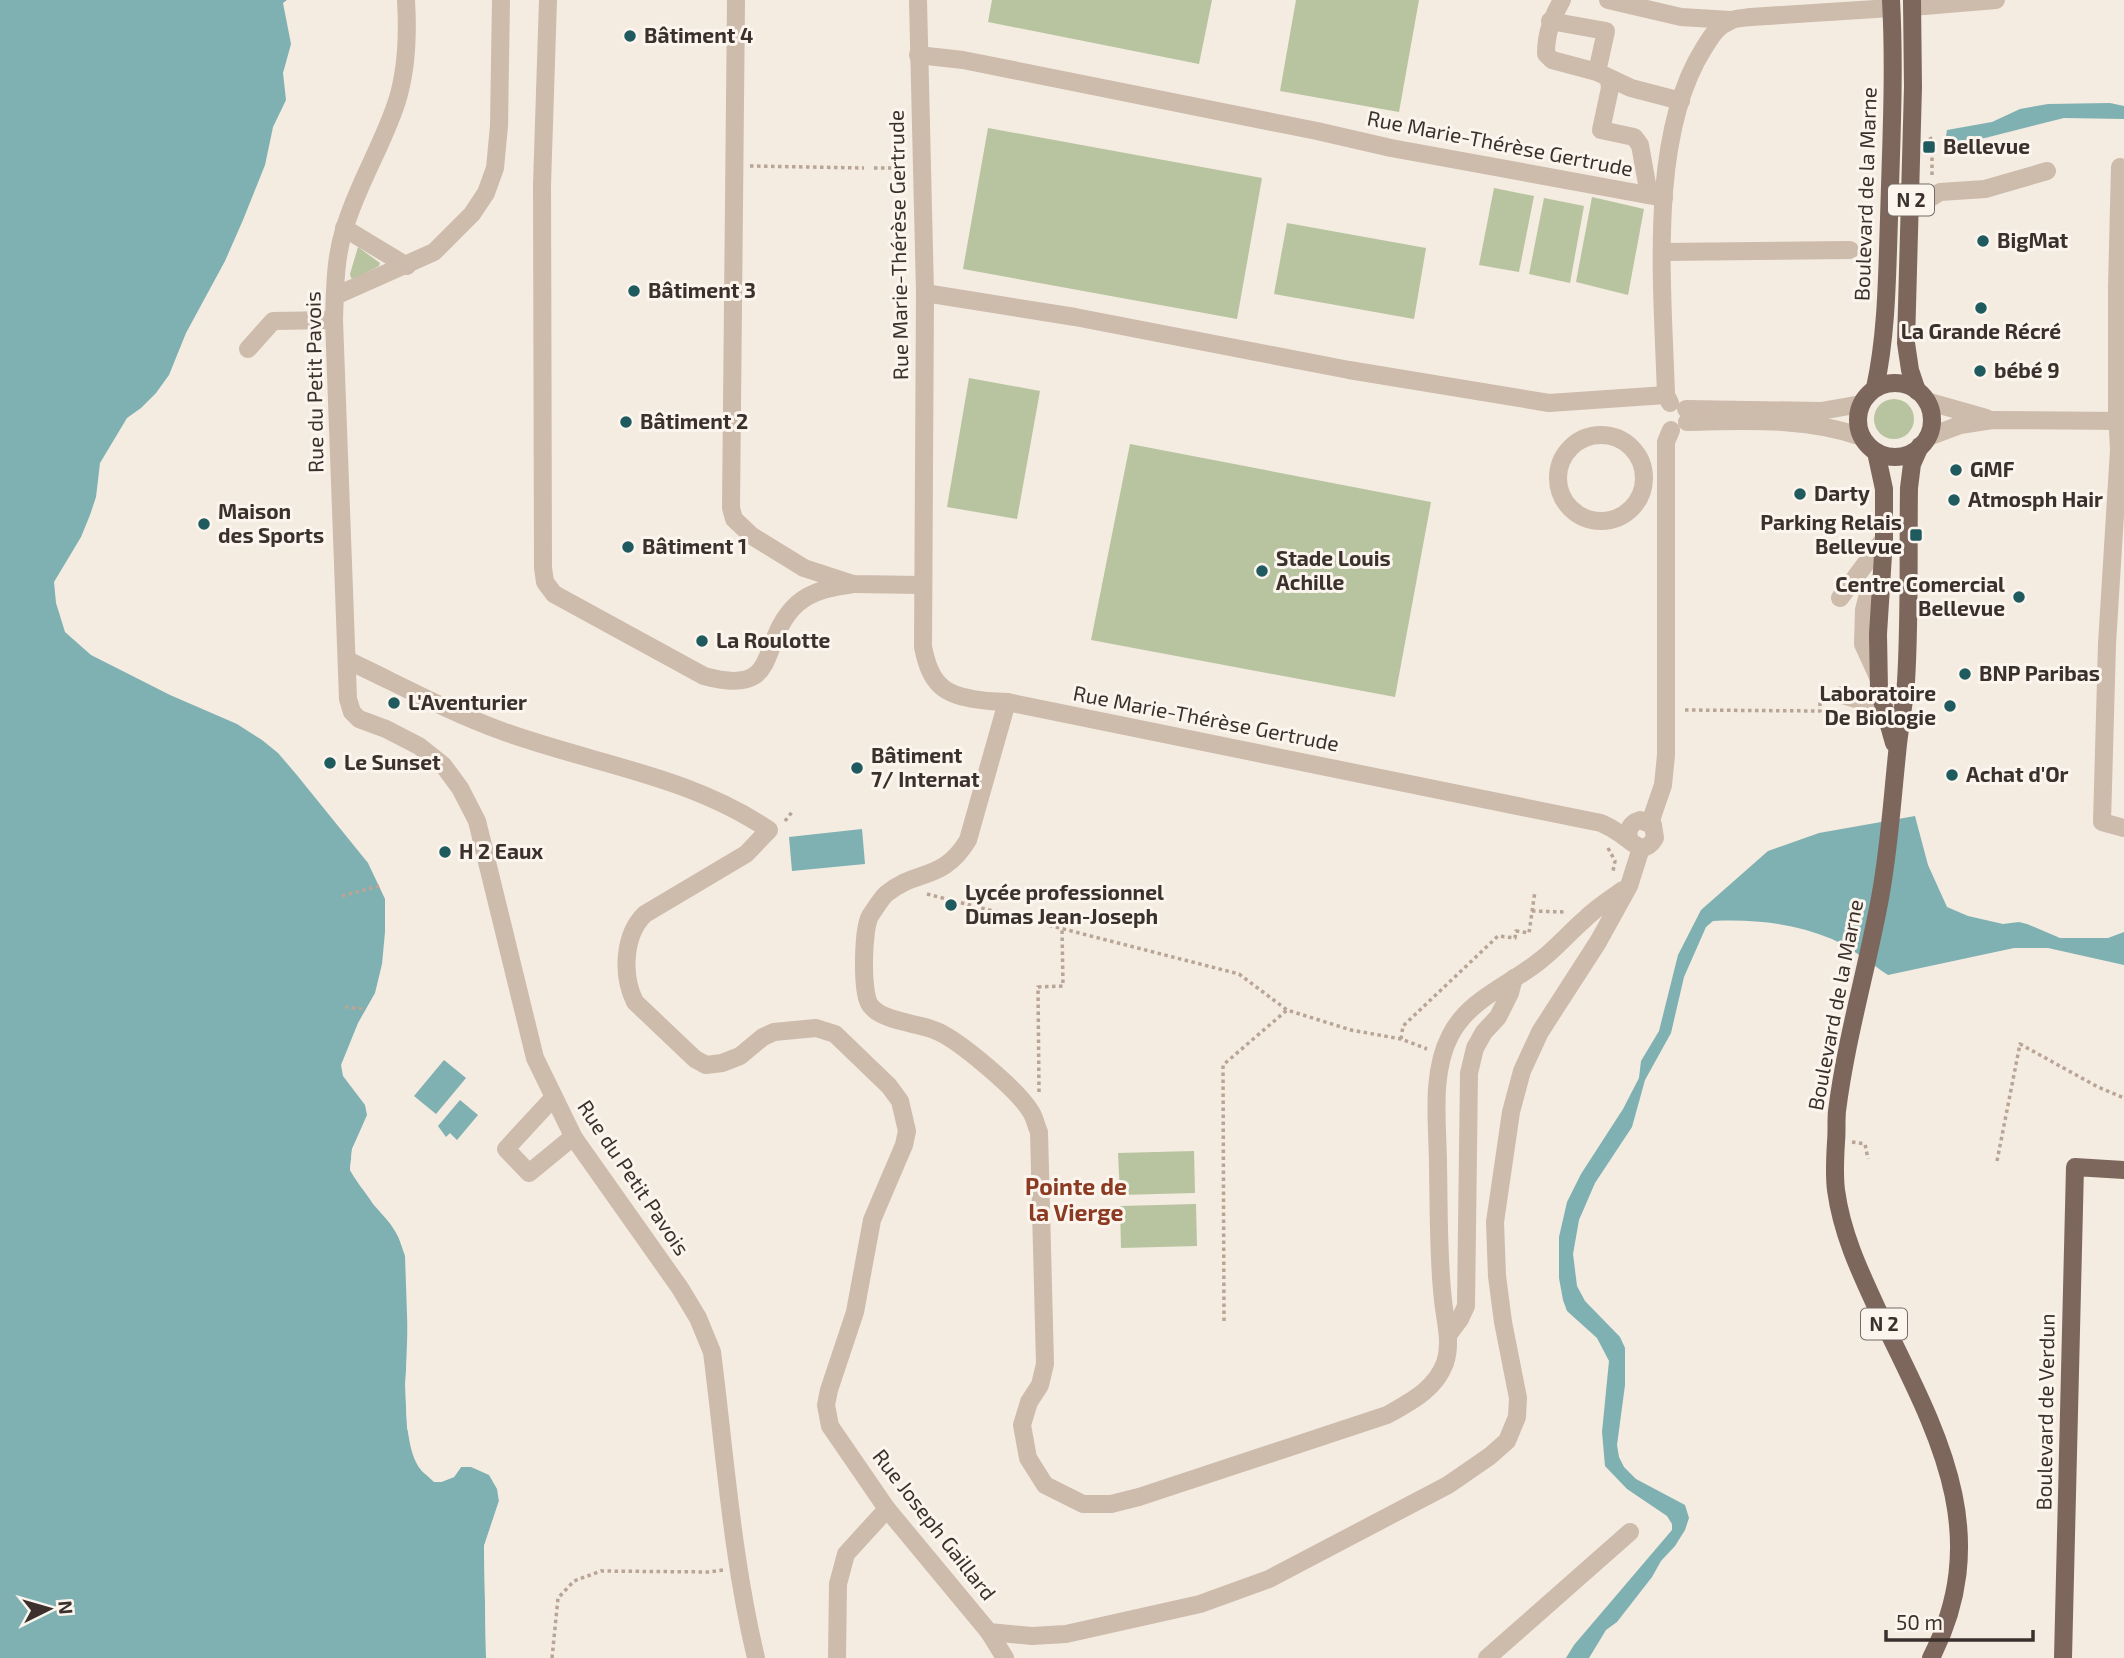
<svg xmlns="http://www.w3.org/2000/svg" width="2124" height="1658" viewBox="0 0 2124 1658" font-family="'Exo 2',sans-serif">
<rect width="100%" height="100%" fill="#f4ebe1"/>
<g fill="#b8c4a0">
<polygon points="992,0 1212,0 1199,64 988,22"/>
<polygon points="1296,0 1419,0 1399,112 1280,91"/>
<polygon points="988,128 1262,178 1237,319 963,269"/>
<polygon points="1494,188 1534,196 1519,272 1479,265"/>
<polygon points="1592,197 1644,209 1628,295 1576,282"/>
<polygon points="1544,198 1584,206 1570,283 1529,274"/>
<polygon points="1287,223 1426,248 1414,319 1274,294"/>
<polygon points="358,247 380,263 379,266 354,279 351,278 350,274"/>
<polygon points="969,378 1040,391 1017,519 947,507"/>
<circle cx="1894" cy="419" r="20"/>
<polygon points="1130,444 1431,502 1395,697 1091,640"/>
<polygon points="1194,1151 1195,1193 1120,1195 1118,1153"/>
<polygon points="1196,1204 1197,1246 1121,1248 1120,1206"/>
</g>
<g fill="#7fb0b2">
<path d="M 0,0 L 287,0 L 283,3 L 291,44 L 283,73 L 286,100 L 273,127 L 265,165 L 243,220 L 225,261 L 186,333 L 169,375 L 156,393 L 141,408 L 127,418 L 100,463 L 96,497 L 90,515 L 81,537 L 54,582 L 56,603 L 65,632 L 91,655 L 170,695 L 237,724 L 262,740 L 278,753 L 296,774 L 368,863 L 385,899 L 385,932 L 382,964 L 375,993 L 358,1023 L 341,1065 L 343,1076 L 365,1105 L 367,1115 L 352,1149 L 350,1170 C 366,1200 396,1220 405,1254 C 417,1303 390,1440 423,1472 C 427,1476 436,1479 441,1482 L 454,1477 L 461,1467 L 471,1467 L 489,1475 L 497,1489 L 499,1501 L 484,1546 L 486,1658 L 0,1658 Z"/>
<polygon points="2110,103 2124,106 2124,119 2064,118 1985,138 1945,143 1947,130 1992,122 2020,109 2048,104"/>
<path d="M 1915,816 L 1928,865 L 1947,907 L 1968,916 L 2003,924 L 2019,922 L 2027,924 L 2060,938 L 2108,938 L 2124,932 L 2124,965 L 2048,948 L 2014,948 L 1888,975 C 1870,963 1852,948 1832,939 C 1793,923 1754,919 1713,921 L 1706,927 L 1684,977 L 1671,1033 L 1645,1080 L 1632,1127 L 1595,1183 L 1579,1220 L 1573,1254 L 1577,1286 L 1585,1301 L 1620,1337 L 1625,1348 L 1625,1385 L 1617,1445 L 1619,1457 L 1624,1467 L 1636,1479 L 1685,1505 L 1689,1518 L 1685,1530 L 1675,1546 L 1661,1561 L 1652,1577 L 1617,1622 L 1606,1630 L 1589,1658 L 1566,1658 L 1574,1645 L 1672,1530 L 1672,1524 L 1667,1516 L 1627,1489 L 1605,1466 L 1602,1432 L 1609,1361 L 1597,1338 L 1567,1311 L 1563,1300 L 1559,1278 L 1559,1237 L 1567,1202 L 1581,1174 L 1623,1109 L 1639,1078 L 1641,1061 L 1659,1031 L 1678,955 L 1701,910 L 1768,851 L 1819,833 Z"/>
<polygon points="862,829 865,864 792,871 789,837"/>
<polygon points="444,1060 466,1078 436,1114 414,1096"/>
<polygon points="460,1100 478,1115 457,1140 450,1133 446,1137 438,1126"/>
</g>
<g fill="#f4ebe1">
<polygon points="362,1129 365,1131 355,1150 353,1169 376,1201 399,1228 409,1256 412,1344 408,1384 410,1427 419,1459 425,1469 435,1478 452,1474 460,1464 471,1463 471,1467 461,1467 454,1477 441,1482 434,1482 422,1471 416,1460 407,1428 405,1384 408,1344 405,1256 396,1230 373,1204 350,1170 352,1149"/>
<polygon points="497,1483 502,1501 488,1546 490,1658 486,1658 484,1546 499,1501"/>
</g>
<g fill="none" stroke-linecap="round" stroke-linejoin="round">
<g stroke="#b9a596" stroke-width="3.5" stroke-dasharray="3.5 3.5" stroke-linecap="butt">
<polyline points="1930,137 1932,142 1932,178"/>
<polyline points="750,166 864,168"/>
<polyline points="874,168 905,168"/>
<polyline points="1685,710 1820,711 1820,695 1826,695"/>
<polyline points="785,821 792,812"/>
<polyline points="1608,848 1615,861 1613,871"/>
<polyline points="927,894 1239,974 1287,1010 1351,1030 1401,1039 1427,1049"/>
<polyline points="342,896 379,886"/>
<polyline points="1532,911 1565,912"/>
<polyline points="345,1007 366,1009"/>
<polyline points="1401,1039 1403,1026 1498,936 1515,938 1516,931 1529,933 1535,891"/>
<polyline points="1039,1092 1038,987 1063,986 1062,929"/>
<polyline points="1852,1142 1865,1144 1868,1159"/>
<polyline points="1997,1161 2020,1044 2098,1087 2124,1098"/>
<polyline points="1224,1321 1223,1065 1287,1010"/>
<polyline points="552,1658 558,1598 574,1581 601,1571 709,1572 723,1570"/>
</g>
<g stroke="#cdbbac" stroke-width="18">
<path d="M 406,0 C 408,33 407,69 397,101 C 383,145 357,185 344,230 C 335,259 335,289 334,320 L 348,699 L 352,712 L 359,719 L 386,729 L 419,746 L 443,765 L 460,788 L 477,821 L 535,1058 L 574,1138 L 680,1288 L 698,1318 L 712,1352 C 725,1454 732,1558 756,1658"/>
<path d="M 548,0 L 542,185 L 543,568 L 545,582 L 554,594 L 704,676 C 784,698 756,642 797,604 C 813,590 833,587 853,584"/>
<polyline points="736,0 731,508 734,519 752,536 804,568 853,584 923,585"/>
<path d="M 918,0 L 925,293 L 923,647 C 926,661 930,677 942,687 C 955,699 990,702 1007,702 L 1601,823 C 1608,826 1615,830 1622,835 C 1634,844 1644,856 1655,838 L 1653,825 L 1640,820 C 1630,823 1626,831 1630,841"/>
<path d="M 1562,0 C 1552,18 1546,33 1546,54 L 1552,60 L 1597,72 L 1631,88 L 1681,101"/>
<polyline points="1608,0 1681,17 1730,20"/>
<polyline points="1912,7 1996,0"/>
<polyline points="1550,21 1606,31 1597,72"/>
<polyline points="918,55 963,60 1317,131 1391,148 1664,198"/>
<polyline points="1609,79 1610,88 1601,130 1634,137 1640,145 1649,195"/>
<polyline points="2120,167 2117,288 2117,410 2119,450 2107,644 2102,822 2124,828"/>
<polyline points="1910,211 1940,192 1985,189 2047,171"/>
<polyline points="344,228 407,266"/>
<polyline points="1663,252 1850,250"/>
<polyline points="925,293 1075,317 1349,370 1549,403 1666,395"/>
<polyline points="335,296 434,252 472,214 486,193 495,168 499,126 501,0"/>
<polyline points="248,349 273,321 334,320"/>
<polyline points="1926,401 1986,418"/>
<path d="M 1670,403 L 1666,395 C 1663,291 1647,138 1704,48 C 1711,37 1717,26 1730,21 C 1735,18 1744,18 1751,17 L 1891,8"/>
<polyline points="1686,409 1821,411 1861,404"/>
<path d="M 1687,422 C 1745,421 1807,417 1862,437"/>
<circle cx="1601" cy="478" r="43"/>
<polyline points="1928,437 1960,425 1992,420 2124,421"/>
<polyline points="1840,598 1884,539"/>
<path d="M 347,660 C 398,684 449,712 502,731 C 592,764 688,775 769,830 L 746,854 L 645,914 C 623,935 622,976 635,1002 L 695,1059 L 706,1065 L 722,1063 L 740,1056 L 763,1037 L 774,1032 L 816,1028 L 835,1034 L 889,1086 L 900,1101 L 907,1131 L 904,1145 L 872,1220 L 855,1312 L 829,1390 L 826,1405 L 830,1426 L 887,1509 L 989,1632 L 1032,1636 L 1066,1634 L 1200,1604 L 1269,1579 L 1448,1485 L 1490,1456 L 1507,1441 L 1517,1417 L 1518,1398 L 1503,1322 L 1497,1276 L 1495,1222 L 1511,1112 L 1522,1071 L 1540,1032 L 1598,942 L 1629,886 L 1641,848"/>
<polyline points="1878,677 1863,644 1864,610 1867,598 1881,583"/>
<polyline points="1842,695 1885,708"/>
<path d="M 1007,702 L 968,840 C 943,882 915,869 886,894 C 880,900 875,909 870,916 C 863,929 861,992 870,1005 C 881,1021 917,1023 934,1030 C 957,1038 1019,1091 1031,1112 C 1035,1118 1036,1126 1039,1132 L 1045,1364 L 1040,1385 L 1029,1402 L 1022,1425 L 1028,1458 L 1045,1485 L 1083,1504 L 1111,1504 L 1139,1497 L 1387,1415 C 1410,1402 1435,1390 1445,1363 C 1452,1342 1445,1321 1443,1300 C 1438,1256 1439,1211 1438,1167 C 1438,1125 1430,1075 1450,1036 C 1469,998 1511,985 1542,959 C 1557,947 1570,932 1585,919 C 1596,908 1610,899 1623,890"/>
<polyline points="1650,823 1663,785 1666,755 1666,442 1671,430"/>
<polyline points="554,1097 506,1149 529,1173 568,1141 574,1138"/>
<polyline points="1448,1335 1460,1319 1466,1306 1469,1073 1475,1048 1484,1032 1498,1017 1510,993 1514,978"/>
<polyline points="989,1632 1005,1658"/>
<polyline points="837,1658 838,1584 846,1554 887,1509"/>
<polyline points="1487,1658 1630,1532"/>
</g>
<g stroke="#7d675c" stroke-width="18">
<polyline points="1912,0 1913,87 1906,343 1910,370 1917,391"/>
<circle cx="1895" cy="420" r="37"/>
<path d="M 1875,388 C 1887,333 1887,275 1889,219 C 1891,146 1895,73 1891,0"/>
<path d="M 1920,446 L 1912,464 L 1909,488 C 1908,552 1910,617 1906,682 C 1904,706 1899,730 1897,754 C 1892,802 1889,850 1880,898 C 1867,969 1846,1039 1837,1111 C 1836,1121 1837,1132 1836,1142 C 1835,1158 1834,1174 1836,1190 C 1842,1235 1861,1274 1880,1315 C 1935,1429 1996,1531 1931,1658"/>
<polyline points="1876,452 1884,489 1884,539 1878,634 1879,690 1894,743"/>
<polyline points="2063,1658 2075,1167 2124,1170"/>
</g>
</g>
<g fill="#1f5a5e" stroke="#fbf5ee" stroke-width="2.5">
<circle cx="630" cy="36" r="7"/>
<rect x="1922" y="140" width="14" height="14" rx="3.5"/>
<circle cx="1983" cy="241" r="7"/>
<circle cx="634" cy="291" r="7"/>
<circle cx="1981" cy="308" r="7"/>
<circle cx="1980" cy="371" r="7"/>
<circle cx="626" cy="422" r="7"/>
<circle cx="1956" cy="470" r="7"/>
<circle cx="1800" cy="494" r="7"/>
<circle cx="1954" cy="500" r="7"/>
<circle cx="204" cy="524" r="7"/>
<rect x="1909" y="528" width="14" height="14" rx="3.5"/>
<circle cx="628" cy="547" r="7"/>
<circle cx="1262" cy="571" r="7"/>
<circle cx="2019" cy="597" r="7"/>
<circle cx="702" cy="641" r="7"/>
<circle cx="1965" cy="674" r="7"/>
<circle cx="394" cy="703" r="7"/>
<circle cx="1950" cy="706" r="7"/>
<circle cx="330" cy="763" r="7"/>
<circle cx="857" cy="768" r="7"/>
<circle cx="1952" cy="775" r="7"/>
<circle cx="445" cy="852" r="7"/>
<circle cx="951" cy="905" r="7"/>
</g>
<g text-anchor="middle" stroke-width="6" stroke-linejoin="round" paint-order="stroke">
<g fill="#fbf5ee" stroke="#756b66" stroke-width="2">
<rect x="1888" y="184.5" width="46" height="31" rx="5"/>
<rect x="1861" y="1308.5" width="46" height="31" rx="5"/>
</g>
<g font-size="19" font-weight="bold" fill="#3b302b">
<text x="1911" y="207">N 2</text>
<text x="1884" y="1331">N 2</text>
</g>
<g font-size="21" font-weight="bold" fill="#3b302b" stroke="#fbf5ee" text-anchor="start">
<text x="644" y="43">Bâtiment 4</text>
<text x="1943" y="154">Bellevue</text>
<text x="1997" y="248">BigMat</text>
<text x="648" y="298">Bâtiment 3</text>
<text x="1981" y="339" text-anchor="middle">La Grande Récré</text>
<text x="1994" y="378">bébé 9</text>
<text x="640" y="429">Bâtiment 2</text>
<text x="1970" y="477">GMF</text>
<text x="1814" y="501">Darty</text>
<text x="1968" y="507">Atmosph Hair</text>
<text x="218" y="519">Maison<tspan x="218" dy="24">des Sports</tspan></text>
<text x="1902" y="530" text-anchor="end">Parking Relais<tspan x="1902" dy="24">Bellevue</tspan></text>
<text x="642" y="554">Bâtiment 1</text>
<text x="1276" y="566">Stade Louis<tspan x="1276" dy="24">Achille</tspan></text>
<text x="2005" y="592" text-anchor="end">Centre Comercial<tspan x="2005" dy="24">Bellevue</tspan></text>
<text x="716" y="648">La Roulotte</text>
<text x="1979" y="681">BNP Paribas</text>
<text x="1936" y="701" text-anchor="end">Laboratoire<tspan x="1936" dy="24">De Biologie</tspan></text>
<text x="408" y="710">L'Aventurier</text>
<text x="871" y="763">Bâtiment<tspan x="871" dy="24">7/ Internat</tspan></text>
<text x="344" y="770">Le Sunset</text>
<text x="1966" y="782">Achat d'Or</text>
<text x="459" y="859">H 2 Eaux</text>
<text x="965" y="900">Lycée professionnel<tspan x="965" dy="24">Dumas Jean-Joseph</tspan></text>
</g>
<g font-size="21" fill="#3b302b" stroke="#fbf5ee">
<text transform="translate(1500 144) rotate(11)" y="7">Rue Marie-Thérèse Gertrude</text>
<text transform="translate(1866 194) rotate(-88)" y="7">Boulevard de la Marne</text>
<text transform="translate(899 245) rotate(-91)" y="7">Rue Marie-Thérèse Gertrude</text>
<text transform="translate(315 382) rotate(-91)" y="7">Rue du Petit Pavois</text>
<text transform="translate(1206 719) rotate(11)" y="7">Rue Marie-Thérèse Gertrude</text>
<text transform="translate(1836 1005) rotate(-79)" y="7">Boulevard de la Marne</text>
<text transform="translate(633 1178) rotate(56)" y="7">Rue du Petit Pavois</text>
<text transform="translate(2046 1412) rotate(-89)" y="7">Boulevard de Verdun</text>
<text transform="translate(934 1525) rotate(52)" y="7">Rue Joseph Gaillard</text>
</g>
<g font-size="23" font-weight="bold" fill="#8c3b22" stroke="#fbf5ee">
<text x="1076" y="1195">Pointe de<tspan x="1076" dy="26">la Vierge</tspan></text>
</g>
</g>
<g transform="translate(49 1609) rotate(85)" stroke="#fbf5ee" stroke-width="5" paint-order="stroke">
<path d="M0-5L12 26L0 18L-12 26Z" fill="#3b302b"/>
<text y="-10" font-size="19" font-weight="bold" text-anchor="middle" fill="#3b302b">N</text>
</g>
<path d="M1886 1630v10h147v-10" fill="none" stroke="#3b302b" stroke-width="3.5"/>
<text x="1896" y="1630" font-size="21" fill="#3b302b" stroke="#fbf5ee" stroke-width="5" paint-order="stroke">50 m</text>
</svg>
